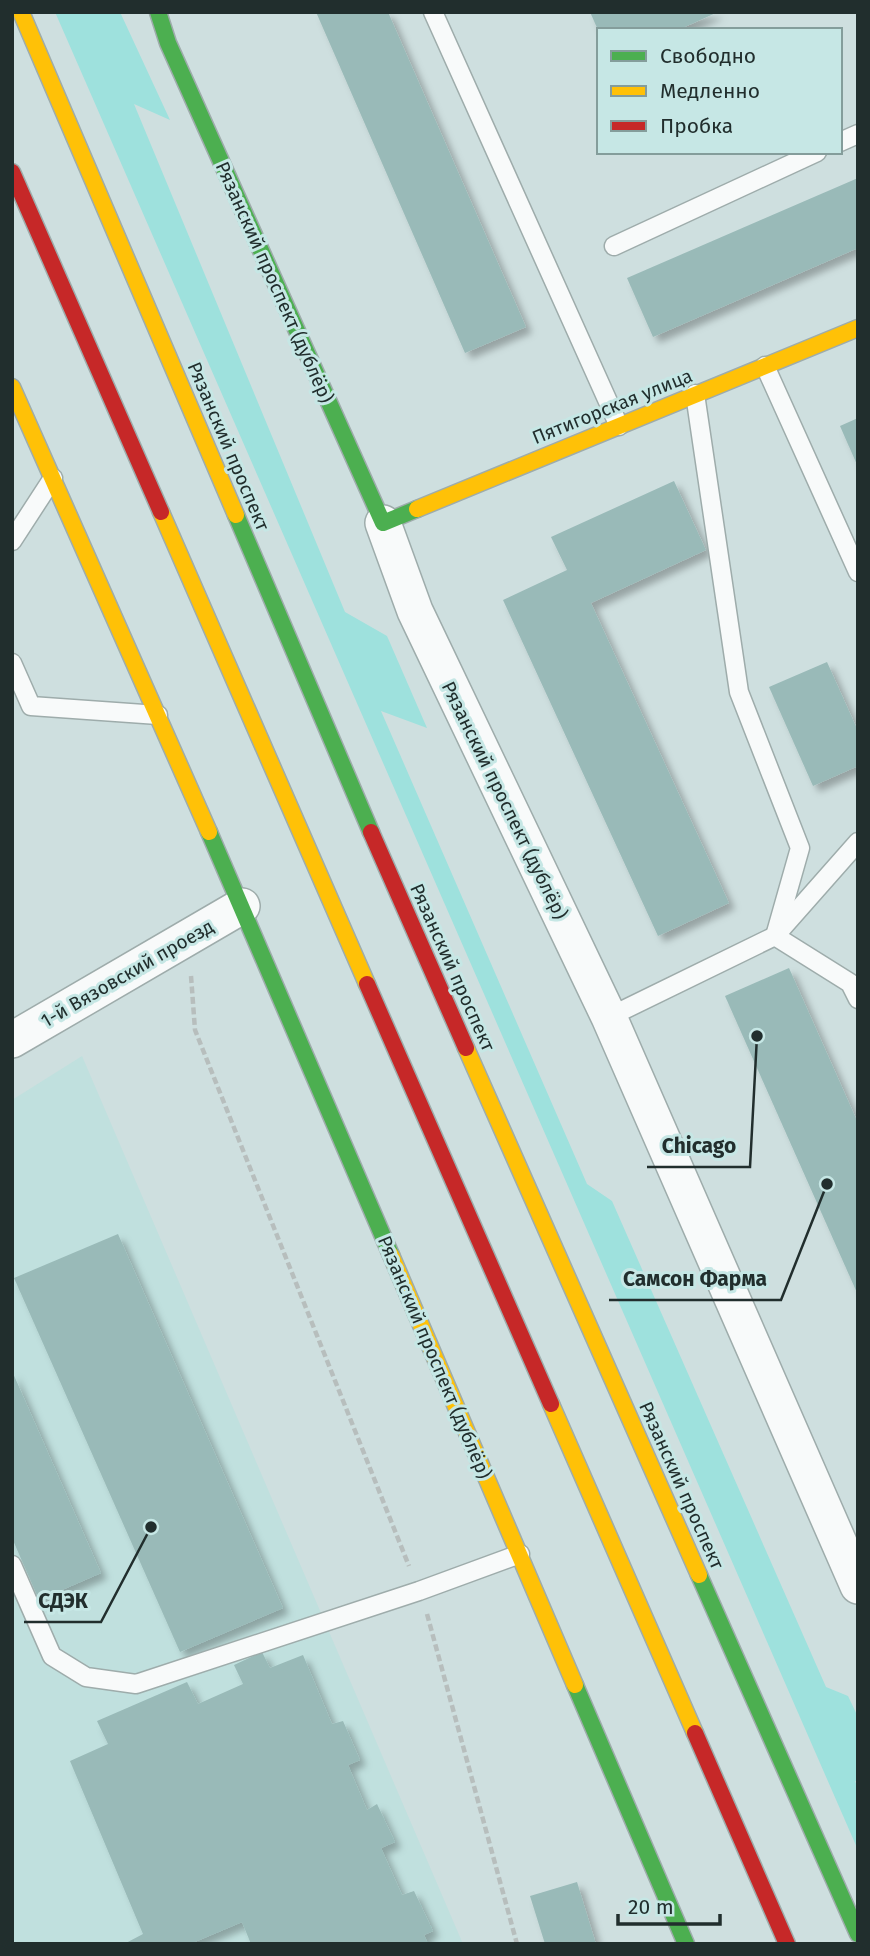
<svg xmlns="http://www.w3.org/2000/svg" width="870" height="1956" viewBox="0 0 870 1956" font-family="'Fira Sans',sans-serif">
<defs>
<filter id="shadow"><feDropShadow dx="6" dy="6" stdDeviation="3.5" flood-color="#0004"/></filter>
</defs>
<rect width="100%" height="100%" fill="#cedfdf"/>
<polygon fill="#c0e0de" points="82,1056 463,1944 12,1944 12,1100"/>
<polygon fill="#9ee1dd" points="55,12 120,12 170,120 134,104 345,612 387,636 427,728 381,711 587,1184 612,1201 826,1687 848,1696 858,1717 858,1782 855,1781 858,1788 858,1850"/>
<g fill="#99bab8" filter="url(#shadow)">
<polygon points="316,12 388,12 526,327 465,353"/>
<polygon points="590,12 718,12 678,30 598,30"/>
<polygon points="858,178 858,248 653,337 627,278"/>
<polygon points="858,418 858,467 840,426"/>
<polygon points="674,481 706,550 591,603 729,903 658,936 503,600 567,570 551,537"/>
<polygon points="827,662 858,731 858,766 813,786 769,687"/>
<polygon points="789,968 858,1123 858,1295 725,996"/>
<polygon points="118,1234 283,1608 180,1652 14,1278"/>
<polygon points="12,1371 101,1573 39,1600 12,1538"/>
<polygon points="262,1652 270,1668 303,1655 332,1724 343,1721 360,1760 348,1765 367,1810 377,1804 395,1842 381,1848 402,1895 414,1891 433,1931 424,1935 428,1944 251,1944 242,1922 190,1944 124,1944 143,1934 70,1761 108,1744 97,1721 187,1682 198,1704 243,1684 234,1665"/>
<polygon points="577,1882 596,1944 545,1944 530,1896"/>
</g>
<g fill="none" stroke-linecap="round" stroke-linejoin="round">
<g stroke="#9eacab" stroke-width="21">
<g id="lane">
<polyline points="433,12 619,426"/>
<polyline points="840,142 858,134"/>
<polyline points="614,246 817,152"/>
<polyline points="765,366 858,572"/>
<polyline points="695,394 739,692 800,848 775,936 850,983 858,999"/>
<polyline points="12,541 53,478"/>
<polyline points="12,663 31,706 158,715"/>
<polyline points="609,1017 775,936 858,842"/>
<polyline points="12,1565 52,1656 86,1677 136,1684 419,1591 520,1554"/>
</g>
</g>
<g stroke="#9eacab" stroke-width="38">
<g id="street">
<polyline points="383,523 415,611 609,1017 858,1586"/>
<polyline points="12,1040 242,906"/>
</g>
</g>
<g stroke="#9eacab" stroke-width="19">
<g id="fast">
<polyline points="158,12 168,43 383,523 417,509"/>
<polyline points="236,515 371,832"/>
<polyline points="209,832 391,1255"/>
<polyline points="699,1575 858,1934"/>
<polyline points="575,1685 686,1944"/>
</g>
</g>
<g stroke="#9eacab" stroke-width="19">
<g id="slow">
<polyline points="21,12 236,515"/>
<polyline points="12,387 209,832"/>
<polyline points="417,509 858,328"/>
<polyline points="161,512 367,984"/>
<polyline points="466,1048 699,1575"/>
<polyline points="391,1255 575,1685"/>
<polyline points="551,1404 695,1733"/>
</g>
</g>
<g stroke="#9eacab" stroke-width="19">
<g id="jam">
<polyline points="12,172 161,512"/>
<polyline points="371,832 466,1048"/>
<polyline points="367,984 551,1404"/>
<polyline points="695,1733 787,1944"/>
</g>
</g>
<g stroke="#b7bebd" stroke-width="4.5" stroke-dasharray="7 3.5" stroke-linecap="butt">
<polyline points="191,976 195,1030 409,1566"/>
<polyline points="427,1614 517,1944"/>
</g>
<use href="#lane" stroke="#f8fafa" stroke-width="18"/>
<use href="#street" stroke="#f8fafa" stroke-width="35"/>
<use href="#fast" stroke="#4caf50" stroke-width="16"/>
<use href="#slow" stroke="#ffc107" stroke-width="16"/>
<use href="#jam" stroke="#c62828" stroke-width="16"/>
</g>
<g text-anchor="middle" stroke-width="6" stroke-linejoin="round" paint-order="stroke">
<g font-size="19" fill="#212e2d" stroke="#c6e7e5">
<text transform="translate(275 282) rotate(66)" y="7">Рязанский проспект (дублёр)</text>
<text transform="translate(612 406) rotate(-22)" y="7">Пятигорская улица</text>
<text transform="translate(229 446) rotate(67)" y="7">Рязанский проспект</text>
<text transform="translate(505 800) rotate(64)" y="7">Рязанский проспект (дублёр)</text>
<text transform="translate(453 967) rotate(66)" y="7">Рязанский проспект</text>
<text transform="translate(127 973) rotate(-30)" y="7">1-й Вязовский проезд</text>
<text transform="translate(435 1357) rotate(67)" y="7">Рязанский проспект (дублёр)</text>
<text transform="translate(682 1485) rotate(66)" y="7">Рязанский проспект</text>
</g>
</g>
<path fill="none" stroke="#212e2d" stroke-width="2.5" d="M757 1036L750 1167H647M827 1184L781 1300H609M151 1527L101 1622H24"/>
<g fill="#212e2d" stroke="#c6e7e5" stroke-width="2.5">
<circle cx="757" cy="1036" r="7"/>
<circle cx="827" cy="1184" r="7"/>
<circle cx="151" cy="1527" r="7"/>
</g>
<g font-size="21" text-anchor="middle" font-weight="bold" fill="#212e2d" stroke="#c6e7e5" stroke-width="6" stroke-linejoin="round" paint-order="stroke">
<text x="699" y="1153">Chicago</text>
<text x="695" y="1286">Самсон Фарма</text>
<text x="63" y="1608">СДЭК</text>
</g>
<rect width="870" height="1956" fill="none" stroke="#212e2d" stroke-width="28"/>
<rect x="597" y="28" width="245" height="126" fill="#c6e7e5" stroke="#849d9b" stroke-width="2"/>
<rect x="611" y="51" width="35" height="10" fill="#4caf50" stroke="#849d9b" stroke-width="2"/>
<text x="660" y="63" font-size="21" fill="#212e2d">Свободно</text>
<rect x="611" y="86" width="35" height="10" fill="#ffc107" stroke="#849d9b" stroke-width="2"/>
<text x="660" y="98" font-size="21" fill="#212e2d">Медленно</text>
<rect x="611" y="121" width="35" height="10" fill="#c62828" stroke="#849d9b" stroke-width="2"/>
<text x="660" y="133" font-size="21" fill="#212e2d">Пробка</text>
<path d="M618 1914v10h102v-10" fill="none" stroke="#212e2d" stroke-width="3.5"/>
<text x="628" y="1914" font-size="21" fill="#212e2d" stroke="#c6e7e5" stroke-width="5" paint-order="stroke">20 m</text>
</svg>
